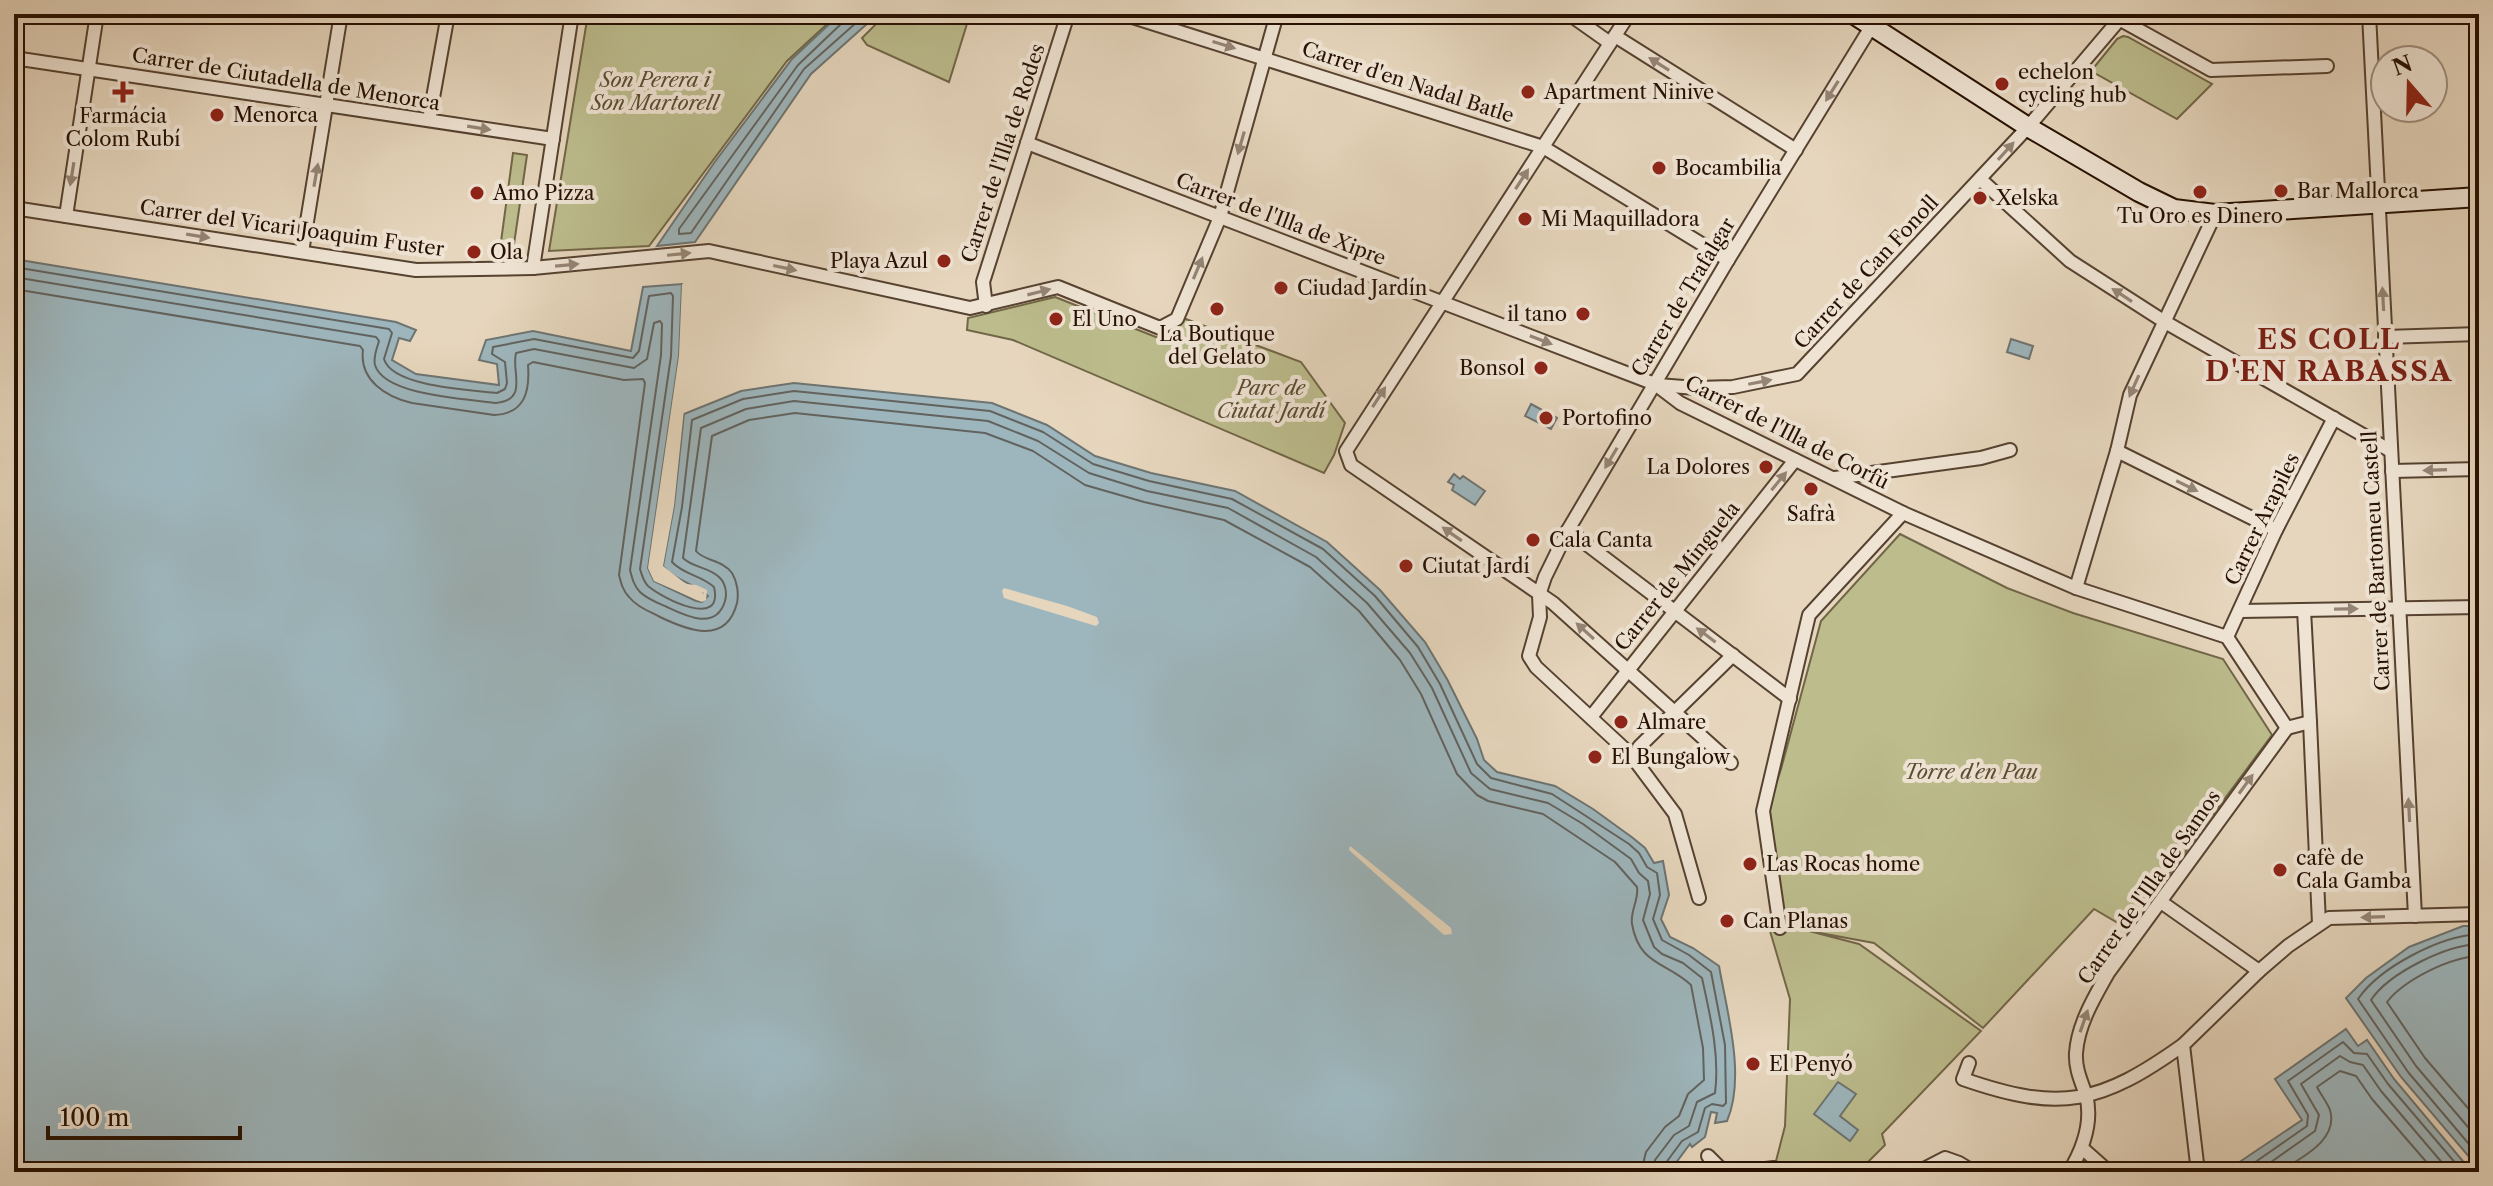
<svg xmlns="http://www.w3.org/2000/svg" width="2493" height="1186" viewBox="0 0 2493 1186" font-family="'Libre Caslon Text',serif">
<rect width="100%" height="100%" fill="#e6d6bd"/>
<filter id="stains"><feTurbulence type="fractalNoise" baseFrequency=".0025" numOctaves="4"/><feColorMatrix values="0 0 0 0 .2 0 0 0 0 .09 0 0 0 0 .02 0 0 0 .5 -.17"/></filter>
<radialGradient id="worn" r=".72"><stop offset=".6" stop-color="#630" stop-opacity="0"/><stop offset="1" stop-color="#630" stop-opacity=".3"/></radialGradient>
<g fill="#bcbc8d" stroke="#716647" stroke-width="2">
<polygon points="588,14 838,14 787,61 649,246 549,251"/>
<polygon points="886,14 970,14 949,82 867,45 862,38"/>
<polygon points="2123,36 2128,37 2212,84 2177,119 2091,71 2117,39"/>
<polygon points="513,153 527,155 513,251 500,249"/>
<polygon points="1055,297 1161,339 1183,318 1301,362 1345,423 1334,455 1324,473 1013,340 967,330 968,318"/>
<polygon points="1900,534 2007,588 2073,613 2223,659 2272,735 2128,929 2094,909 1983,1028 1874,943 1809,931 1859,944 1981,1031 1882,1134 1885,1145 1858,1172 1790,1172 1776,1161 1785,1126 1790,999 1770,931 1787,926 1766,813 1781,769 1821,621"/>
</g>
<g fill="#9db6bd" stroke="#6d7472" stroke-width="2">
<polygon points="840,14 878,14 811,74 695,242 657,246 714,163 792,59"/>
<path d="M 14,259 L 396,322 L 416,330 L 410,341 L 399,338 L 392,360 L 416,374 L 499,385 L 497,364 L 479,360 L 486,340 L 533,331 L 631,351 L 643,287 L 682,284 L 679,356 L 648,568 L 654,581 L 696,601 L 702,602 L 708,596 C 694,583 675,581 663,566 L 674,506 L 684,414 L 741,391 L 794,383 L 992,403 L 1047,425 L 1095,456 L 1151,473 L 1235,491 L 1327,542 L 1380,590 L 1425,642 L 1447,679 L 1477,739 L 1484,760 L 1497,772 L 1555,786 L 1593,809 L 1633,838 L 1645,848 L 1654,863 L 1663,861 L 1669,895 L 1661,919 L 1670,937 L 1693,948 L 1719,966 C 1727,1012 1746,1077 1727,1121 L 1715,1123 L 1717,1113 L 1711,1112 L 1705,1137 L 1692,1147 L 1690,1144 L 1669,1172 L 14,1172 Z"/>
<polygon points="2011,339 2033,346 2029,359 2007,352"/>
<polygon points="1531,404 1557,418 1551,429 1525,416"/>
<polygon points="1454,474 1460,479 1463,476 1485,491 1475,505 1452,490 1454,485 1448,482"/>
<polygon points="2463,926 2479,926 2479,1172 2471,1159 2401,1077 2346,998 2366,978 2409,947"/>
<polygon points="2346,1029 2358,1046 2367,1040 2394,1079 2472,1172 2401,1172 2408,1168 2406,1165 2394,1172 2235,1172 2232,1167 2302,1120 2275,1079"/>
<polygon points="1838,1082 1856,1094 1840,1116 1858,1130 1850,1141 1814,1114"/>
</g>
<g fill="#e6d6bd">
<polygon points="682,284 686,285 683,357 652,568 657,577 698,597 703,597 704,593 684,588 662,572 659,566 670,505 680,413 684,409 674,506 663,566 686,584 696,585 707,590 706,600 702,602 654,581 648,568 679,356"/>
<polygon points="1004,588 1067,606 1097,617 1099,623 1096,626 1004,598 1002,591"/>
<polygon points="1350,846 1451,928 1452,934 1444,935 1349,850"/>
</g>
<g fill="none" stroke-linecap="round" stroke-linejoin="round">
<g stroke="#62635f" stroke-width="2">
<polyline points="845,14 842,23 798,65 679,229 679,234 691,233 804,69 866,14"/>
<path d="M 14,267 L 389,329 L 392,333 L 384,359 C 392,387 472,390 497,393 L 505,389 L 507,383 L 505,362 L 492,354 L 493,347 L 534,339 L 633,358 L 639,351 L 649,296 L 671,293 L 673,296 L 671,356 L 640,569 C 642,575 643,581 648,586 C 662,598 724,630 714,587 C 701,575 684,575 672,562 L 682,507 L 692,420 L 743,399 L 794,391 L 990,411 L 1043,432 L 1093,464 L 1149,481 L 1232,499 L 1323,549 L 1375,596 L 1418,647 L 1440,684 L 1477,764 L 1491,778 L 1552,794 L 1629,844 L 1639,853 L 1647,867 L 1657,873 L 1660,895 L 1653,919 L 1662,940 L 1689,955 L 1711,972 L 1725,1045 L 1726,1103 L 1723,1106 L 1712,1104 L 1705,1108 L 1698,1132 L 1682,1141 L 1665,1164 L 1663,1172"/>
<path d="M 14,277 L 376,337 L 379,341 C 377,348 373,357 375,365 C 384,396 469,399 496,403 C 529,400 511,372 516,353 L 534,349 L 634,368 L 647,359 L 654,323 L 660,321 L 662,324 L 661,355 L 630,570 C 632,578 634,586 640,592 C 647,599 658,603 667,607 C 686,616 716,631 725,601 C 727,594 726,584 720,578 C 710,567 693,568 683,558 L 701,428 L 746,409 L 794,401 L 988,421 L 1038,441 L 1089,473 L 1147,491 L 1228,508 L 1316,557 L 1367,603 L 1410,653 L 1432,688 L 1471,773 L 1490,789 L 1548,803 L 1583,824 L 1631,859 L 1639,873 L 1648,881 L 1650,894 L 1643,920 L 1654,947 L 1662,954 L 1683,963 L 1702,978 C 1710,1015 1720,1055 1715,1093 L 1697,1102 L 1689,1126 L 1674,1135 L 1655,1160 L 1653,1172"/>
<path d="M 14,289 L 360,346 L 363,350 C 359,380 386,397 412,403 L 494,415 C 525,414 530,391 528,365 L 533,362 L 624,380 L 643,379 L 645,383 L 619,575 C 621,583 623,591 629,597 C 637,607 649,611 660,617 C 687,630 726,646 737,603 C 739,593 737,581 732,573 C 723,560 704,561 696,551 L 712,436 L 749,420 L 795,413 L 985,433 L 1033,451 L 1085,485 L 1144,502 L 1224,520 L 1310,567 L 1359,611 L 1400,660 L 1421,694 L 1457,774 L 1477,795 L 1488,801 L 1543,814 L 1615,862 L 1637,887 C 1639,900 1630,911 1632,924 C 1639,965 1666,962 1691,985 L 1703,1048 L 1704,1080 L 1688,1094 L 1679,1116 L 1665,1127 L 1646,1152 L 1641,1172"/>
<path d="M 2479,934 C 2440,936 2380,967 2358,999 L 2408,1072 L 2479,1156"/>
<path d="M 2479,944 C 2446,945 2389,973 2371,1000 L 2416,1066 L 2479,1140"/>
<path d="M 2479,956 C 2450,957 2404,980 2387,1002 L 2425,1058 L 2479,1121"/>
<polyline points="2241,1172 2307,1126 2308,1115 2288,1081 2343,1042 2354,1053 2367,1054 2388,1084 2463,1172"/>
<polyline points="2257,1172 2315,1131 2319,1115 2301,1084 2340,1056 2350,1062 2363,1065 2381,1091 2450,1172"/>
<path d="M 2279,1172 C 2300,1158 2339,1141 2330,1110 C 2327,1102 2321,1095 2317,1087 L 2340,1071 L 2356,1076 L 2372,1099 L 2435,1172"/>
</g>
<g stroke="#564230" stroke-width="16">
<g id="street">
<polyline points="1123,14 1543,147 1728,260"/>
<polyline points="1569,14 1610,43"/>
<polyline points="1629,14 1346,451 1351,465 1553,603 1731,763"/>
<polyline points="2110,14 2211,70 2327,66"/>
<polyline points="2369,14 2415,916"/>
<polyline points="1615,36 1796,150"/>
<polyline points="14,58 553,139"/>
<polyline points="429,120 448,14"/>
<polyline points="1027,143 1655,384 1680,403 1903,513"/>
<polyline points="1980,179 2070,261 2165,322 2391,451"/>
<polyline points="14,208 416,270 533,268 709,251 970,308 1058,287 1160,328 1177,319 1220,217 1277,14"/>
<polyline points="66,216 97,14"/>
<polyline points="302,252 341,14"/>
<polyline points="533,268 572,14"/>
<polyline points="986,306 983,282 1068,14"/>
<polyline points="2385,337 2479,334"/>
<polyline points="1658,385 1696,388 1733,387 1797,374 2028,127 2124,14"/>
<polyline points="2117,451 2276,530"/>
<polyline points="2392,471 2479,469"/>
<polyline points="1835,478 1981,458 2010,450"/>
<polyline points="1568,530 1790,699"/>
<polyline points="2076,588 2117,451 2130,395 2215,214"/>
<polyline points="2240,611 2479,607"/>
<polyline points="2227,637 2276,530 2334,418"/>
<polyline points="1591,717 1795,460"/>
<polyline points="2310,722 2319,924"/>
<polyline points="2287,728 2310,722 2304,610"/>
<polyline points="1639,747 1733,655"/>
<polyline points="1699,898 1675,814 1631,755 1536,667 1529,656 1540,617 1539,595 1545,577 1568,530 1728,260 1879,14"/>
<polyline points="2161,902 2259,971"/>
<polyline points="1780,928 1763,811 1809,615 1903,513 2076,588 2227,637 2287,728"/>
<path d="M 1969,1063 L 1963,1079 C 2061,1113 2100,1104 2183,1045"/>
<polyline points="2082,1148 2109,1172"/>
<polyline points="1708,1156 1724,1172"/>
<polyline points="1739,1172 1774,1168 1783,1172"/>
<polyline points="1918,1172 1945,1158 1959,1163 1974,1172"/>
<path d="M 2069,1172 C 2083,1149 2093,1122 2086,1095 C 2081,1081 2075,1068 2076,1053 C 2078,1024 2094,998 2108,973 L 2287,728"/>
<polyline points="2198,1172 2183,1045 2259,971 2288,946 2329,918 2479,914"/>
</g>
</g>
<g stroke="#261001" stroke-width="22">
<polyline id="secondary" points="1853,14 2028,127 2139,192 2174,209 2215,214 2479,197"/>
</g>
<use href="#street" stroke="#efe4d4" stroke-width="12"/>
<use href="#secondary" stroke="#efe4d4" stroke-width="18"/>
</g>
<defs><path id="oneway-solid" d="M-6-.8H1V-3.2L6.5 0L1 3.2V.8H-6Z" transform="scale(2)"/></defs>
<g fill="#958575">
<use href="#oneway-solid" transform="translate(1224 45) rotate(17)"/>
<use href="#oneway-solid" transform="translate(1659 64) rotate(-148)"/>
<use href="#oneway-solid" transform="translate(1832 91) rotate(122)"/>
<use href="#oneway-solid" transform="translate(479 128) rotate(9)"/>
<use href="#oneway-solid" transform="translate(1241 143) rotate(106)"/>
<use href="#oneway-solid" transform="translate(2006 151) rotate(-48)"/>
<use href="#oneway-solid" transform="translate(72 174) rotate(99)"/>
<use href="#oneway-solid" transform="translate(316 175) rotate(-80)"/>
<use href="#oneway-solid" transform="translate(1522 179) rotate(-57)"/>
<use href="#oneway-solid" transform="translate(198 236) rotate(9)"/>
<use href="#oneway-solid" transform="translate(679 254) rotate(-6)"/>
<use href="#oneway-solid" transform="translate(567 265) rotate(-5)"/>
<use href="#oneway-solid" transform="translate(785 268) rotate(12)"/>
<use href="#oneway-solid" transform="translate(1198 268) rotate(-67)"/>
<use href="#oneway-solid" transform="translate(1039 292) rotate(-14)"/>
<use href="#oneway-solid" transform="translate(2122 295) rotate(-147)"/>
<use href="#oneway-solid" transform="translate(2383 299) rotate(-93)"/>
<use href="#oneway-solid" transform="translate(1541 340) rotate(21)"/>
<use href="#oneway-solid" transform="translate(1760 382) rotate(-11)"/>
<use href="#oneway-solid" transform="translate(2134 386) rotate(114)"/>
<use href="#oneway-solid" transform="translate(1379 397) rotate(-57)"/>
<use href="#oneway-solid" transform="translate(1611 458) rotate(121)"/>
<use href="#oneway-solid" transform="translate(2435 470) rotate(178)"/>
<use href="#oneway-solid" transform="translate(1779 481) rotate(-51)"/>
<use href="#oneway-solid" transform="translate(2187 486) rotate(26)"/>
<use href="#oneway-solid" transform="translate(1452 534) rotate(-145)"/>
<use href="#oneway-solid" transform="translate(2346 609) rotate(-1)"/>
<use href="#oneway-solid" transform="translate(1585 631) rotate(-138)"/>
<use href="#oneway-solid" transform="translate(1706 635) rotate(-143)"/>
<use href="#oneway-solid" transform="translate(2246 784) rotate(-54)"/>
<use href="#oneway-solid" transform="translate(2409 810) rotate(-93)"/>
<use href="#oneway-solid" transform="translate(2373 917) rotate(178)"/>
<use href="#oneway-solid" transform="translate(2084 1021) rotate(-71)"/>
</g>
<g fill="#8f2418" stroke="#efe4d4" stroke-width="3">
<circle cx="2002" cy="84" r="8"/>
<path d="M119 80h8v8h8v8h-8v8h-8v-8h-8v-8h8z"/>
<circle cx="1528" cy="92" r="8"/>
<circle cx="217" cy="115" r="8"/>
<circle cx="1659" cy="168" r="8"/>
<circle cx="2281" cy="191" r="8"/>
<circle cx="2200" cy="192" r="8"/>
<circle cx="477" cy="193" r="8"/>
<circle cx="1980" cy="198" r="8"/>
<circle cx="1525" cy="219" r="8"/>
<circle cx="474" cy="252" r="8"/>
<circle cx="944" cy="261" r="8"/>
<circle cx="1281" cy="288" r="8"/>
<circle cx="1217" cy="309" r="8"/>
<circle cx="1583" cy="314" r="8"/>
<circle cx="1056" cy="319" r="8"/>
<circle cx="1541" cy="368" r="8"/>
<circle cx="1546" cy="418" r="8"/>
<circle cx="1766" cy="467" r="8"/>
<circle cx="1811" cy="489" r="8"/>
<circle cx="1533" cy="540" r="8"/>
<circle cx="1406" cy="566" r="8"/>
<circle cx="1621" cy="722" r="8"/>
<circle cx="1595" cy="757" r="8"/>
<circle cx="1750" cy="864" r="8"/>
<circle cx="2280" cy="870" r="8"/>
<circle cx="1727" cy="921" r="8"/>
<circle cx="1753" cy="1064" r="8"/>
</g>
<g text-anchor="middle" stroke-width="8" stroke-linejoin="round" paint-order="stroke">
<g font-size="20" fill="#261001" stroke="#efe4d4" text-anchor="start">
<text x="2018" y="79">echelon<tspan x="2018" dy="23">cycling hub</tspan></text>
<text x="1544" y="99">Apartment Ninive</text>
<text x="233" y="122">Menorca</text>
<text x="123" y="123" text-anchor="middle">Farmácia<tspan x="123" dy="23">Colom Rubí</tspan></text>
<text x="1675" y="175">Bocambilia</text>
<text x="2297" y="198">Bar Mallorca</text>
<text x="493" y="200">Amo Pizza</text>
<text x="1996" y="205">Xelska</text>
<text x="2200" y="223" text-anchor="middle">Tu Oro es Dinero</text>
<text x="1541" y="226">Mi Maquilladora</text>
<text x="490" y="259">Ola</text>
<text x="928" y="268" text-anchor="end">Playa Azul</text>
<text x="1297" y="295">Ciudad Jardín</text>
<text x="1567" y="321" text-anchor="end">il tano</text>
<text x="1072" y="326">El Uno</text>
<text x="1217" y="341" text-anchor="middle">La Boutique<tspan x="1217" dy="23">del Gelato</tspan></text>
<text x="1525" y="375" text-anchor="end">Bonsol</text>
<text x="1562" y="425">Portofino</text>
<text x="1750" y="474" text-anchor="end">La Dolores</text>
<text x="1811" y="521" text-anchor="middle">Safrà</text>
<text x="1549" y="547">Cala Canta</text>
<text x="1422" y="573">Ciutat Jardí</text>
<text x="1637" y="729">Almare</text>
<text x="1611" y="764">El Bungalow</text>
<text x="2296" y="865">cafè de<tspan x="2296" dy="23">Cala Gamba</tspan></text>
<text x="1766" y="871">Las Rocas home</text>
<text x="1743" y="928">Can Planas</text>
<text x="1769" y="1071">El Penyó</text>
</g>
<g font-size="20" fill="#261001" stroke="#efe4d4">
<text transform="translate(286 79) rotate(9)" y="7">Carrer de Ciutadella de Menorca</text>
<text transform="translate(1408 82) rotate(18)" y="7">Carrer d'en Nadal Batle</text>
<text transform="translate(1003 153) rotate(-72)" y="7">Carrer de l'Illa de Rodes</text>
<text transform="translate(1281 219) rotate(21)" y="7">Carrer de l'Illa de Xipre</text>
<text transform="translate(292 228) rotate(8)" y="7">Carrer del Vicari Joaquim Fuster</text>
<text transform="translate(1866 272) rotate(-47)" y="7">Carrer de Can Fonoll</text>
<text transform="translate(1683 297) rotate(-59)" y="7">Carrer de Trafalgar</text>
<text transform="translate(1787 432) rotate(27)" y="7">Carrer de l'Illa de Corfú</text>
<text transform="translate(2262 519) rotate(-64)" y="7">Carrer Arapiles</text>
<text transform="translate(2376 561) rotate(-93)" y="7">Carrer de Bartomeu Castell</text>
<text transform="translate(1677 576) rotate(-51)" y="7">Carrer de Minguela</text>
<text transform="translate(2149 887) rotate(-55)" y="7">Carrer de l'Illa de Samos</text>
</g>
<g font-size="20" font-style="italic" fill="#5a4c32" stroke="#efe4d4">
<text x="655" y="87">Son Perera i<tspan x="655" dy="23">Son Martorell</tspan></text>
<text x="1271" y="395">Parc de<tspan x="1271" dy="23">Ciutat Jardí</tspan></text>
<text x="1971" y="779">Torre d'en Pau</text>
</g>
<g font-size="28" font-weight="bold" letter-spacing="2" fill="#7a1f14" stroke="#efe4d4">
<text x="2329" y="349">ES COLL<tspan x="2329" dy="32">D'EN RABASSA</tspan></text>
</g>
</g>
<rect width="2493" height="1186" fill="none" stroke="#e6d6bd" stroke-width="48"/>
<rect x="16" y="16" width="2461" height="1154" fill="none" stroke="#261001" stroke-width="4"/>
<rect x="24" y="24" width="2445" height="1138" fill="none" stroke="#261001" stroke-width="2"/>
<g transform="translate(2409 84) rotate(340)"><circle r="38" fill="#efe4d4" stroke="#9f8f80" stroke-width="2"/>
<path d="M0-6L14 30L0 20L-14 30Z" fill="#8f2418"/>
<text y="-12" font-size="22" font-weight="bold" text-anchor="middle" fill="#261001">N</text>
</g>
<path d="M48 1126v12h192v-12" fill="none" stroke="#261001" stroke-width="4"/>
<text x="60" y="1126" font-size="24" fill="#261001" stroke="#efe4d4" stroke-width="6" paint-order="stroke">100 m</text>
<rect width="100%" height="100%" filter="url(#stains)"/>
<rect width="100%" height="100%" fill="url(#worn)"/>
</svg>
